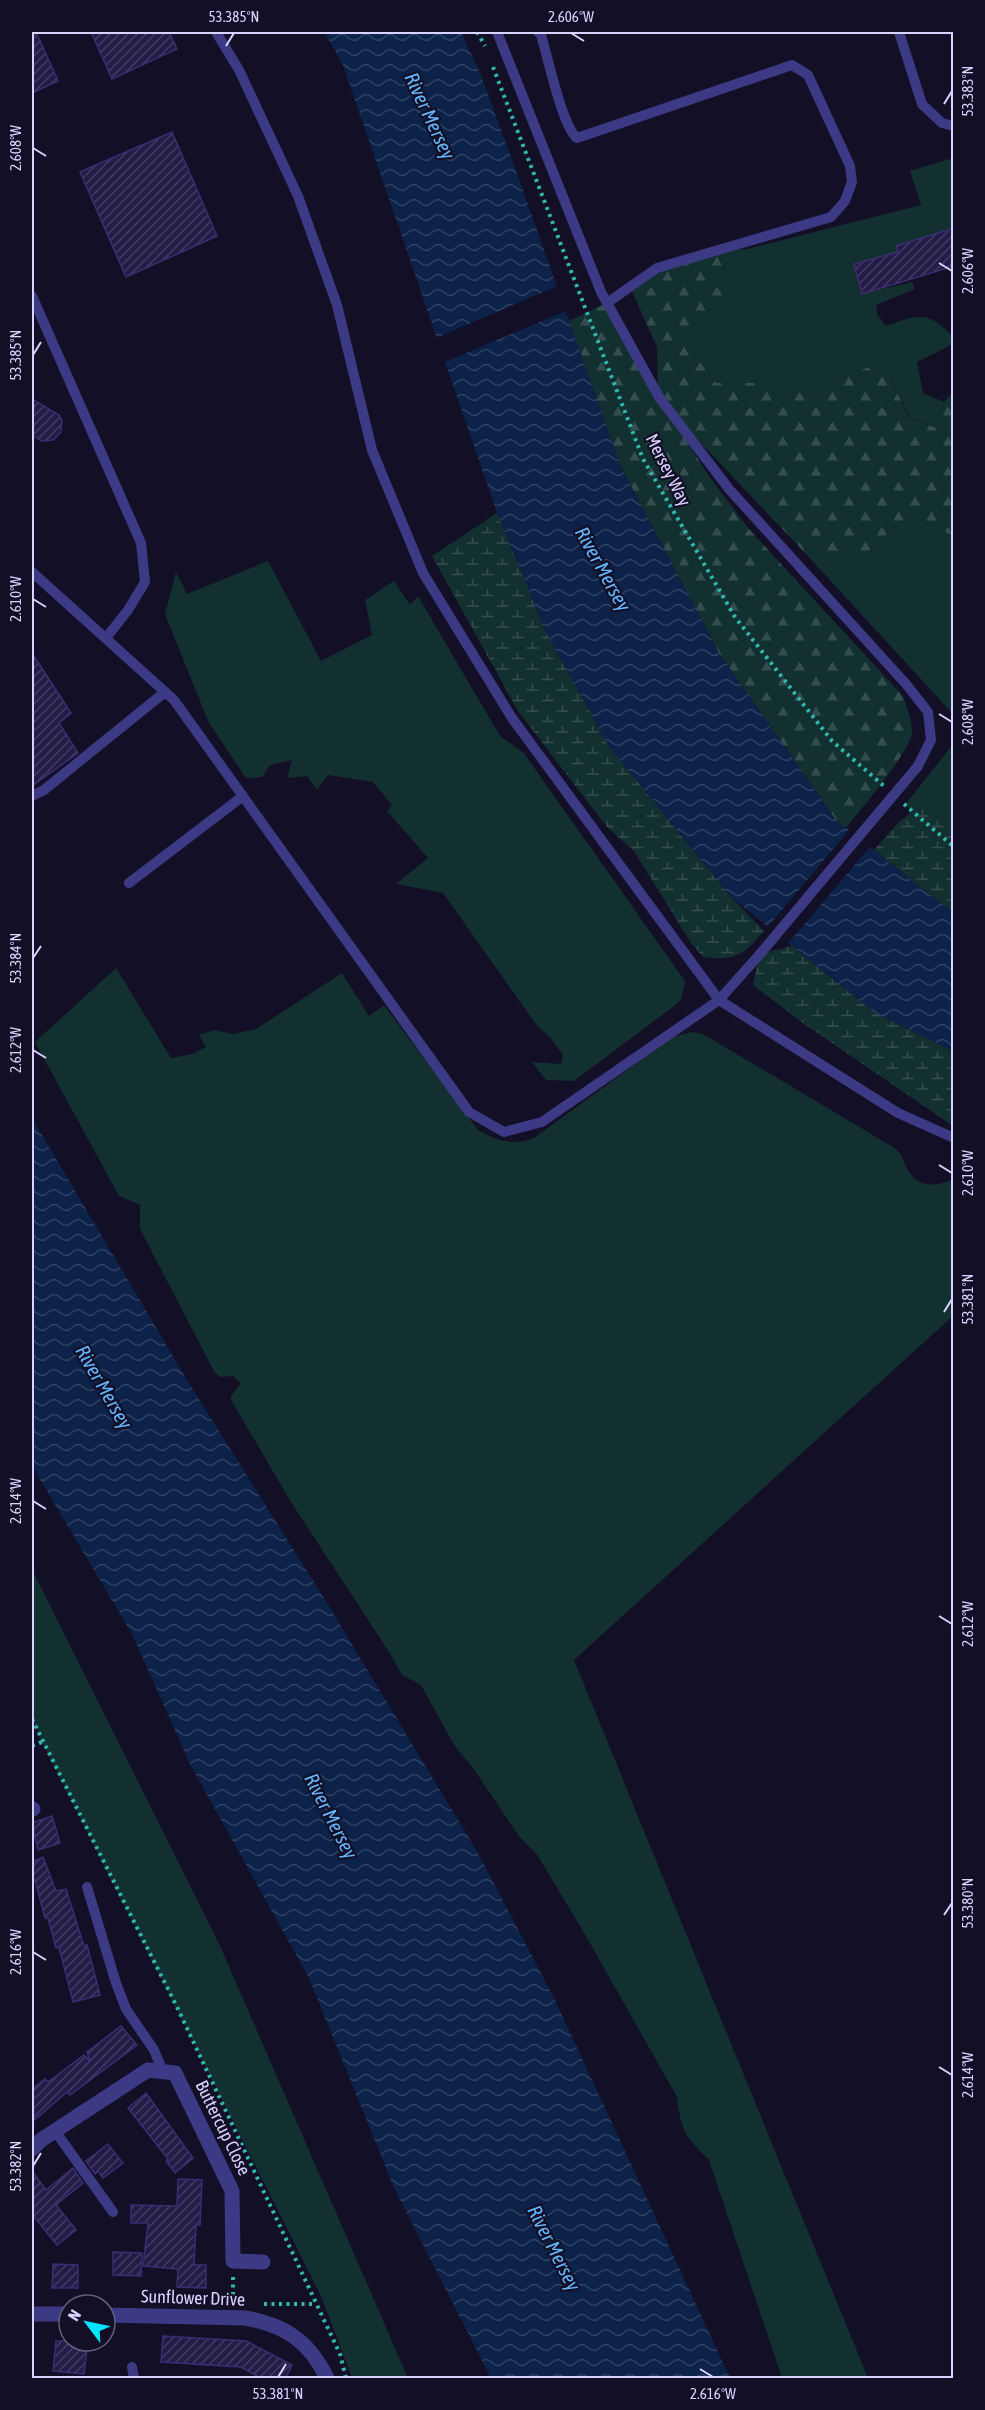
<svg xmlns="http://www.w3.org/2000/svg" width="985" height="2410" viewBox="0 0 985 2410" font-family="'Asap Condensed',sans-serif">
<defs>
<pattern id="forest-firs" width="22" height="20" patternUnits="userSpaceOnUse" patternTransform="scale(1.5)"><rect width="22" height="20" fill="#12302f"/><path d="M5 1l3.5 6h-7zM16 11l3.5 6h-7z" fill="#344d4e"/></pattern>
<pattern id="wetland-marsh" width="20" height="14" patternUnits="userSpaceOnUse" patternTransform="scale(1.5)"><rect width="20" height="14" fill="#12302f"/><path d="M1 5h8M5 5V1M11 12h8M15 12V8" fill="none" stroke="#344d4e"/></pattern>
<pattern id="water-waves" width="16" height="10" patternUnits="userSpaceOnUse" patternTransform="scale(1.5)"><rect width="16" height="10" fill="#0c2248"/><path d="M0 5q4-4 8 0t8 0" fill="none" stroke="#2f4163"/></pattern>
<pattern id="building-hatch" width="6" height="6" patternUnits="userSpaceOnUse" patternTransform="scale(1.5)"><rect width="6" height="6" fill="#241b47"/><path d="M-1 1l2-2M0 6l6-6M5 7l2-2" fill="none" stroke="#433b63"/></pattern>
</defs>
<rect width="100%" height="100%" fill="#130f26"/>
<g fill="#12302f">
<path d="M 953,158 L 953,228 L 897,246 L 898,252 L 854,264 L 862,294 L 912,282 L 915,289 L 876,305 L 878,316 L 886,326 C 920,314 927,310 953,337 L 953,344 L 917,362 L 923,393 L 944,402 L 938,428 L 910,418 L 883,361 L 804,394 L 763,383 L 716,383 L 680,335 L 733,291 L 716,250 L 747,249 L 921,205 L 910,171 Z"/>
<polygon points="910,514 953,536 953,714 805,553 865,554"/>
<polygon points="268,561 321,661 372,635 365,600 394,581 410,605 418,596 500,736 523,752 685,981 681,1000 673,1007 574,1081 546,1080 532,1062 561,1064 563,1055 549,1036 538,1027 443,893 396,884 428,858 387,811 392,805 373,782 328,775 317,790 307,776 287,778 292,760 270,765 262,777 246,778 208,721 165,614 176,572 187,594"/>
<polygon points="953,744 953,847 905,805"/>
<path d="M 116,968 L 171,1058 L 193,1054 L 206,1047 L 199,1035 L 214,1030 L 233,1034 L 256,1029 L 342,973 L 369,1016 L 384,1005 L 478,1130 C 497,1141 513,1146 534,1138 L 672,1037 L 692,1032 L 703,1034 L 893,1147 C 905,1156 901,1159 908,1170 C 918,1188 937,1187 953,1179 L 953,1316 L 574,1660 L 868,2378 L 782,2378 L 709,2160 C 685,2136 681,2131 677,2097 L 586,1936 L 538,1856 L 518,1835 L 473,1768 L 454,1745 L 421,1685 L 402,1675 L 389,1652 L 289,1499 L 230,1398 L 241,1383 L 233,1376 L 221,1377 L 215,1373 L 140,1229 L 140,1205 L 119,1196 L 35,1042 Z"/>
<polygon points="32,1569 221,1948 408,2378 352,2378 321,2296 42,1742 32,1718"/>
</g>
<path fill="url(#forest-firs)" d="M 716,250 L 733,291 L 680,335 L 716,383 L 763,383 L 804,394 L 883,361 L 909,418 L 937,428 L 944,402 L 953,392 L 953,536 L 910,514 L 865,554 L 805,553 L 661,401 L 709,476 L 748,528 L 903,696 C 907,708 912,720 912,732 C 911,751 860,810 846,828 L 836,820 L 719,653 L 621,467 L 569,321 L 607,303 L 658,396 L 657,347 L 630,287 L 657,268 Z"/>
<g fill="url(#wetland-marsh)">
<path d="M 497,513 L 545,630 L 608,745 L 731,897 L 764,931 C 744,955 735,961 703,957 L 691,943 L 634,851 L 607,827 L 518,711 L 432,556 Z"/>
<polygon points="919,806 953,828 953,913 874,850 898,823"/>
<polygon points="792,946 875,1013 953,1051 953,1126 803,1023 753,985 760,954"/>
</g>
<g fill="url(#water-waves)">
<polygon points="324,32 461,32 480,73 510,154 621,467 719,653 836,820 953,913 953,1051 875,1013 731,897 608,745 545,630 497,513 343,65"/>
<polygon points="32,1118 187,1380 327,1603 478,1853 555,2000 730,2378 491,2378 394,2188 309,1978 191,1766 132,1634 32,1466"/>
</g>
<g fill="#130f26">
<polygon points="560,285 568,310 442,363 434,339"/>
<polygon points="851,828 872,844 786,946 766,929"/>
</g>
<g fill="url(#building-hatch)" stroke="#3b2d73" stroke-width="1.5">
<polygon points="32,32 36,32 58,81 32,93"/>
<polygon points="91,32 169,32 177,49 112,79"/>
<polygon points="172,132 217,236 126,277 80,172"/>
<polygon points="954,228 954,266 862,294 854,264 898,252 896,246"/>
<polygon points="32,399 59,415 62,420 61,432 53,440 42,441 32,435"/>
<polygon points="32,653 71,713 59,723 78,753 32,786"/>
<polygon points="52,1816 60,1843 38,1850 32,1823"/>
<polygon points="43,1857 56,1891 66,1889 84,1946 87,1945 100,1995 73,2002 59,1947 56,1948 48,1918 45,1918 35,1880 32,1881 32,1862"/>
<polygon points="121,2026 137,2045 70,2095 67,2092 32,2122 32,2089 45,2079 48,2082 84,2055 90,2062 87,2052"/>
<polygon points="146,2093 193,2158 175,2173 166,2161 168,2159 128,2108"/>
<polygon points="108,2144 123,2163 103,2178 98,2171 95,2174 86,2161"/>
<polygon points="73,2168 83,2183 56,2205 76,2230 57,2245 35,2218 32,2218 32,2171 46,2190"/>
<polygon points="178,2179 202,2180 200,2225 196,2225 194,2265 206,2265 206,2288 177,2287 178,2269 143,2266 148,2223 131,2223 131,2205 177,2206"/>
<polygon points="113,2252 142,2253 141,2276 113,2275"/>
<polygon points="53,2264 78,2265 78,2288 52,2288"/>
<polygon points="163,2336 246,2341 292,2365 285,2379 262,2379 241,2367 161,2362"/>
<polygon points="56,2341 88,2341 84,2374 53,2371"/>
</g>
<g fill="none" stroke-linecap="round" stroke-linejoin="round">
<g stroke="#2fb8b0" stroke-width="4" stroke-dasharray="3 4.5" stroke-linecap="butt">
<polyline points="477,32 485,46"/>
<polyline points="493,67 643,459 735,617 832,741 885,787"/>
<polyline points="904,804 954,847"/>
<polyline points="32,1719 177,2007 340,2354 346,2378"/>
<polyline points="32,1746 42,1742"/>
<polyline points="233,2277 233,2302"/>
<polyline points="264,2304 316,2304"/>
</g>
<g stroke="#3d3a85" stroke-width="10">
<polyline points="216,32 239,70 298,196 337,305 372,450 423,573 512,718 719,1000 898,1113 954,1138"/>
<polyline points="497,32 601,292 659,397 729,489 906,684 928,712 931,740 918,766"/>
<path d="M 538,32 L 541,35 C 548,57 562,126 577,138 L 792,65 L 808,75 L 850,166 L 852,182 L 845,201 L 831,217 L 657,268 L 607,303"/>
<polyline points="899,32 922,104 942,123 954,126"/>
<polyline points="32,296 141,543 145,582 128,610 106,638"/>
<polyline points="32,572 174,700 469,1112 504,1132 542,1122 719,1000 760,954"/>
<polyline points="32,796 44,790 165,692"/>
<polyline points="129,883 243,796"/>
<polyline points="87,1887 116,1983 126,2009 154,2050 163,2072"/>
<polyline points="55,2131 113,2212"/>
<polyline points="132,2367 134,2378"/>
</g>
<g stroke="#3d3a85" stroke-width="15">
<polyline points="32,1809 33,1809"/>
<polyline points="32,2149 41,2140 148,2070 175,2073 232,2191 233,2261 263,2262"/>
<polyline points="32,2314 69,2314"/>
<path d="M 105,2315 L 245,2318 C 285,2325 309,2341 327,2378"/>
</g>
<polyline stroke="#3d3a85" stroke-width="10" points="760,954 918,766"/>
</g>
<path fill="none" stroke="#d9d4ff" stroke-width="2" d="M 571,33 L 584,41M 226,46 L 234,33M 944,104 L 952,91M 33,148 L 46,156M 939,263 L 952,271M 33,355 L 41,342M 33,599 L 46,607M 939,714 L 952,722M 33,958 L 41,946M 33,1050 L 46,1058M 939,1165 L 952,1173M 944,1312 L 952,1299M 33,1501 L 46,1509M 939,1616 L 952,1624M 944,1915 L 952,1903M 33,1952 L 46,1960M 939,2067 L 952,2075M 33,2166 L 41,2153M 700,2369 L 713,2377M 278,2377 L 286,2364"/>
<g text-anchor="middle" stroke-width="4.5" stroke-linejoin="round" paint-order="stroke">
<g font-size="18" fill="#d9d4ff" stroke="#130f26">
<text transform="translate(668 470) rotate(63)" y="6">Mersey Way</text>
<text transform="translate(223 2128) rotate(64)" y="6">Buttercup Close</text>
<text transform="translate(193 2298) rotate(2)" y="6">Sunflower Drive</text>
</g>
<g font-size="20" font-style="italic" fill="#62b6ff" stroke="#130f26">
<text transform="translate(430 116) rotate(65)" y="7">River Mersey</text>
<text transform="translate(603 569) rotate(61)" y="7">River Mersey</text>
<text transform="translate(104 1387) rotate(60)" y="7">River Mersey</text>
<text transform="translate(331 1816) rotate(63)" y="7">River Mersey</text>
<text transform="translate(554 2248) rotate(63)" y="7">River Mersey</text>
</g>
</g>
<rect width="985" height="2410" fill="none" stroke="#130f26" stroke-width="66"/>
<g transform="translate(87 2323) rotate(302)"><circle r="28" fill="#130f26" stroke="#625e7d" stroke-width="1.5"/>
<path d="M0-4.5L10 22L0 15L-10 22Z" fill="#00e5ff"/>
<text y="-9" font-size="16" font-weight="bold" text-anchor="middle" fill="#d9d4ff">N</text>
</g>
<rect x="33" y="33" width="919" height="2344" fill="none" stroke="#d9d4ff" stroke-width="2"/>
<g font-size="15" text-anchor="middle" fill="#d9d4ff">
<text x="234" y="22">53.385°N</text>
<text x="571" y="22">2.606°W</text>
<text transform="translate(968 91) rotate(-90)" y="5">53.383°N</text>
<text transform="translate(16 148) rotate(-90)" y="5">2.608°W</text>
<text transform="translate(968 271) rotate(-90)" y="5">2.606°W</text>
<text transform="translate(16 355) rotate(-90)" y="5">53.385°N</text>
<text transform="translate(16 599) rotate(-90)" y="5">2.610°W</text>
<text transform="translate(968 722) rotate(-90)" y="5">2.608°W</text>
<text transform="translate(16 958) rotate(-90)" y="5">53.384°N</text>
<text transform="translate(16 1050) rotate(-90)" y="5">2.612°W</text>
<text transform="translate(968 1173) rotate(-90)" y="5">2.610°W</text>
<text transform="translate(968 1299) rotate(-90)" y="5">53.381°N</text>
<text transform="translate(16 1501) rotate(-90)" y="5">2.614°W</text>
<text transform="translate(968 1624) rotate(-90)" y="5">2.612°W</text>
<text transform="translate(968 1903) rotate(-90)" y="5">53.380°N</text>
<text transform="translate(16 1952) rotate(-90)" y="5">2.616°W</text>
<text transform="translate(968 2075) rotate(-90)" y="5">2.614°W</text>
<text transform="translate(16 2166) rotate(-90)" y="5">53.382°N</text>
<text x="278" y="2399">53.381°N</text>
<text x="713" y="2399">2.616°W</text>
</g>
</svg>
